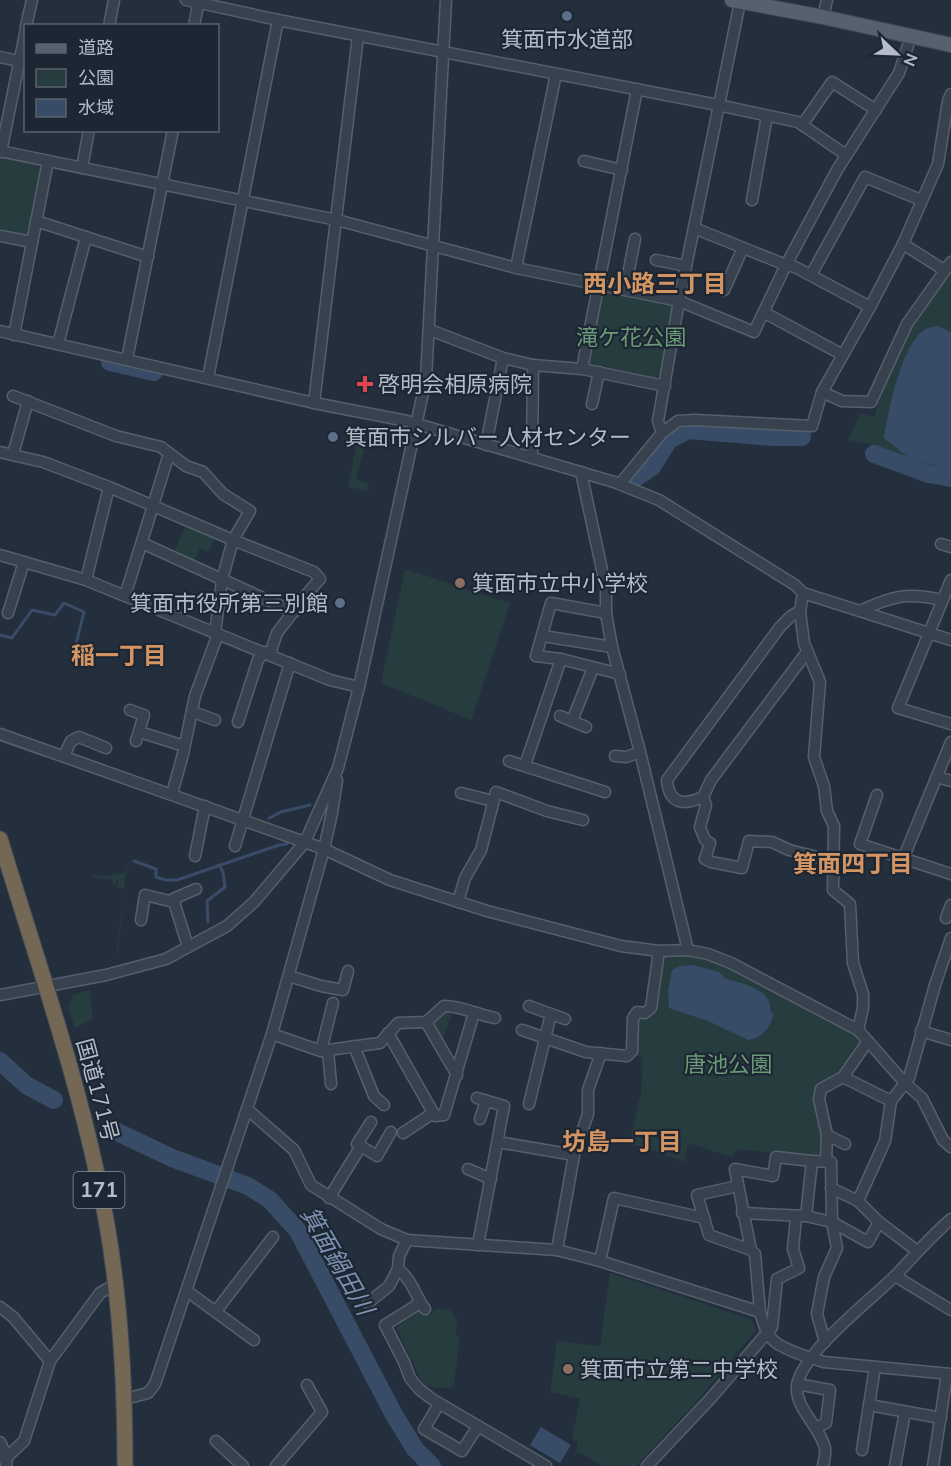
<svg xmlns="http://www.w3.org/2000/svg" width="951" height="1466" viewBox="0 0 951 1466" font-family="Mulish,'Noto Sans JP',sans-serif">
<rect width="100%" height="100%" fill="#242f3e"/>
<g fill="#263c3f">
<polygon points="0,157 36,164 41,170 30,232 24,236 0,231"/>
<polygon points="951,270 951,475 924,467 874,445 848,440 860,413 874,417 883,387 905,335"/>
<polygon points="605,291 671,305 673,308 661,374 655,379 591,368 588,365 601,295"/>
<polygon points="356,446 364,448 356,480 369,484 368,491 348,487"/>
<polygon points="186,525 215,538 209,552 200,548 193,563 173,553"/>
<polygon points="405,569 510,603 471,720 381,683"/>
<polygon points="129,862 125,879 118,950 116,956 124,888 116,887 119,880 117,880 113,887 113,880 92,877 90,875 108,876 124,873"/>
<polygon points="687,954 720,962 861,1037 861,1042 841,1072 823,1084 822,1127 824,1154 817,1158 736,1149 735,1153 731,1157 692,1144 688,1145 684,1162 656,1151 629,1145 641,1092 643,1057 635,1055 635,1019 649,1015 659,967 664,957"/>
<polygon points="90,990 93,1019 75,1028 68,1008 72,995"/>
<polygon points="446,1011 452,1013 441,1046 432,1026"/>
<polygon points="610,1273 750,1319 756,1330 698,1400 636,1466 603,1466 576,1451 578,1442 572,1438 580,1399 550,1392 557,1341 600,1346"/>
<polygon points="437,1308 450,1310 457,1321 456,1336 460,1337 454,1384 450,1388 424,1386 396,1327 419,1311 429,1315"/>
</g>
<g fill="#394c67">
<path d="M 937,326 L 951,332 L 951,470 L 909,458 L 884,438 C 888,413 902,338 928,328 C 931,327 934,327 937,326 Z"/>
<path d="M 693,965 L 719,972 L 726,979 C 742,983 773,990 770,1011 L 774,1014 C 770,1027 763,1038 748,1040 L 708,1021 L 669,1008 L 668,992 L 672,970 L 679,966 Z"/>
<polygon points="541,1427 571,1445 560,1463 530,1445"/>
</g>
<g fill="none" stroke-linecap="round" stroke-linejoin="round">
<g stroke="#394c67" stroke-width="3">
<polyline points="0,635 12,638 32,610 55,615 64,603 84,612 75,648 100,654"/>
<polyline points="0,740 43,755"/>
<polyline points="269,818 281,812 310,805"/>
<polyline points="134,861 156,869 156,877 166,880 177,880 279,845 287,844"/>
<polyline points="208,922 207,901 225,887 223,872 219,865"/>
</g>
<g stroke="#394c67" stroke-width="18">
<polyline points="110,362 154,372"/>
<polyline points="874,454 929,474 951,478"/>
<polyline points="637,477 652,467 669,440 688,430 774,437 802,437"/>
<polyline points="0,1061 26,1085 54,1100"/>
<polyline points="111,1129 172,1158 248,1186 270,1200 298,1231 393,1413 415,1449 432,1466"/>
</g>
<g stroke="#565f6c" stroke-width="13">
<g id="minor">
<polyline points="186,0 278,20 718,105 798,122 846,155"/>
<polyline points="823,17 827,0"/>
<polyline points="26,26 32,0"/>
<polyline points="109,26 114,0"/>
<polyline points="194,26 199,0"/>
<polyline points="0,57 19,61"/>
<polyline points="802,125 832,82 876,110"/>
<polyline points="0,151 337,220 516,268 679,301 754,332 786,265 837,170 899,73 911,36"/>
<polyline points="1,152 26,29"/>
<polyline points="584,161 622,170"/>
<polyline points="82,168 89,130"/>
<polyline points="752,200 767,116"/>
<polyline points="36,221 148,257"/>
<polyline points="694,228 786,265 795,267 870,307"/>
<polyline points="0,236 32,242"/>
<polyline points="903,244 944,270"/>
<polyline points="656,260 686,266"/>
<polyline points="516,268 556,74"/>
<polyline points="811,275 865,177 921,200"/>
<polyline points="625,290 635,239"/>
<polyline points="724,290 743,248"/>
<polyline points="765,313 843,355"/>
<polyline points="430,330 503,358 533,365 582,369 665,386"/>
<polyline points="0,331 314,403 407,421 614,482 659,500 795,585 803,593 951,640"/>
<polyline points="14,335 48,161"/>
<polyline points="58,344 86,237"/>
<polyline points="127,359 173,130"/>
<polyline points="582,369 637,89"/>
<polyline points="208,378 278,20"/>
<polyline points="822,392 842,401 871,402 907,324 951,262"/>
<polyline points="13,396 116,436 161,447 186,466 203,472 223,494 250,511 233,540 222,580 215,633"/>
<polyline points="314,403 358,36"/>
<polyline points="592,404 599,372"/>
<polyline points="662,433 658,421 679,301 740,2"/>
<polyline points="486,445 503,358"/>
<polyline points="0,452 43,462 109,487 233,540 314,572 320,579 306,595 277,633 270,654"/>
<polyline points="13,454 28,401"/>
<polyline points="532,458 533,365"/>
<polyline points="581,472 606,589 606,613 612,647 640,752 688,950"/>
<polyline points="620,484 662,433 678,421 694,420 812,426 822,392 870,307 903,244 938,164 948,101 951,94"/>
<polyline points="142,543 294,612"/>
<polyline points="941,544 951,547"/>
<polyline points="0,555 86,580 330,680 359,687"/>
<polyline points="86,580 109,487"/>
<polyline points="951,580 898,708 951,724"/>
<polyline points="803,593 800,611 804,643 820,682 814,757 824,786 827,811 834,826 833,890 850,904 853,963 863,994 863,1008 858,1030"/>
<polyline points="125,596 169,454"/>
<path d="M 800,611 L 791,616 L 780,627 L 667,780 C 669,804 683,806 703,797 L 711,780 L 807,652"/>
<path d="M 860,611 C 892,596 907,592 942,600"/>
<polyline points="8,613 24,562"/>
<polyline points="606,613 551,603 536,656 561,659 620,674"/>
<polyline points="543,636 612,647"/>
<polyline points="130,710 144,715 136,741"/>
<polyline points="193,712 215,720"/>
<polyline points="560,716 586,727"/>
<polyline points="572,721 593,668"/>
<polyline points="238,722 258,660 264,652"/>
<polyline points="140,732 184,746"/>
<polyline points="0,734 324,849 272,1034 155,1384 148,1393 125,1399"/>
<polyline points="64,756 71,741 79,737 106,748"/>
<polyline points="615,756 626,757 640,752"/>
<polyline points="509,761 605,792"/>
<polyline points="525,765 561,659"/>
<polyline points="937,777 951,781"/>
<polyline points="337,780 332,813 324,849 390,880 487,911 621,946 659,951 688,950 708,954 731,963 858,1030 905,1083 922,1098 943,1140 951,1147"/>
<polyline points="461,793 493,801"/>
<polyline points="172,794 183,754 195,696 218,634"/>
<polyline points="877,795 860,844 951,874"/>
<polyline points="703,797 706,805 700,827 705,840 710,843 705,859 711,862 742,868 749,841 772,842 789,850 833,861"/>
<polyline points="235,846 290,663"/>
<polyline points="195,856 205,806"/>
<polyline points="903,859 951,742"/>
<polyline points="173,899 196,889"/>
<polyline points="458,902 465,878 481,850 496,792 547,811 583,820"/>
<polyline points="946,918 951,905"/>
<polyline points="141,920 145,895 174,902 188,947"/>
<polyline points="289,976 321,986 343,990 348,971"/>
<polyline points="0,995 106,975 166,959 188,947 227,926 254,902 305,842 312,826 338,768 359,687 426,379 446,0"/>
<polyline points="529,1006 565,1019"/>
<polyline points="426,1022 457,1075"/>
<polyline points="522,1030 586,1052 627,1056 632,1051 633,1018 637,1012 645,1013 651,1008 659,951"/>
<polyline points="921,1031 951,1040"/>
<polyline points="388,1033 435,1116 444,1115 474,1013"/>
<path d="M 272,1034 L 321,1051 L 380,1043 L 398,1023 L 426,1022 L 444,1006 C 458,1005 479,1015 495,1018"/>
<polyline points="354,1046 374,1096 384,1105"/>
<polyline points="321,1051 333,1003"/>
<polyline points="328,1051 331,1084"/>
<polyline points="843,1077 891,1101"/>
<polyline points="477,1098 504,1106 478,1245"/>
<polyline points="529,1104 551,1014"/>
<path d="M 247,1109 L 294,1150 L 311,1185 L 381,1229 L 407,1240 L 557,1250 L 600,1261 L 760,1312 C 763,1321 765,1332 772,1339 C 780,1349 811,1358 824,1362 L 951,1374"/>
<polyline points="480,1119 486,1101"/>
<polyline points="371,1122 357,1144 377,1156 391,1132"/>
<polyline points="403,1133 433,1113"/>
<polyline points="827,1135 845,1144"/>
<polyline points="498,1142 574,1155"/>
<polyline points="826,1162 827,1135 819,1099 821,1089 843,1077 868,1041"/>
<polyline points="468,1169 491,1179"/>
<polyline points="831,1188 858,1201 879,1222 917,1251"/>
<polyline points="329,1198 361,1146"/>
<polyline points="858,1201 885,1141 891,1101 909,1078 935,985 951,938"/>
<polyline points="742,1213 806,1216 832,1222 868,1242 879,1222"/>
<polyline points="806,1216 812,1161 831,1162 832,1222 837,1248 824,1277 817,1314 825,1342"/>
<polyline points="704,1218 709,1235 751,1250"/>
<polyline points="557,1250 574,1155 588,1114 588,1090 601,1053"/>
<polyline points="600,1261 614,1198 704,1218 697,1195 738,1186"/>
<path d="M 398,1269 C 413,1281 414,1294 425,1309"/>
<polyline points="895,1276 951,1310"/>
<polyline points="187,1291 254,1340"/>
<polyline points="368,1303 389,1286 398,1269 399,1256 407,1240"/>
<polyline points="420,1303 385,1325 404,1362 410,1378 419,1389 432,1399 546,1466"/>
<polyline points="0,1307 13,1317 50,1361"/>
<polyline points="216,1311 273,1237"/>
<polyline points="760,1312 755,1254 751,1250 735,1169 773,1176 776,1157 812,1161"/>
<polyline points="797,1384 830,1390 826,1423 816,1428"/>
<polyline points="439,1404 424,1429 462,1451 478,1426"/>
<polyline points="869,1405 941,1418"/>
<polyline points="216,1441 243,1466"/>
<polyline points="0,1442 7,1457 6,1466"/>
<polyline points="862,1450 875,1367"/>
<polyline points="0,1458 7,1457 24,1441 50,1361 100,1293 114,1285"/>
<polyline points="276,1466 322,1412 307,1385"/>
<polyline points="647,1466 711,1398 772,1327 777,1279 799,1268 793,1249 796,1217"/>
<path d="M 823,1466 C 824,1461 826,1453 825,1448 C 820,1426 795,1409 797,1386 C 801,1353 872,1299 896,1275 C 914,1256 931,1236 951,1219"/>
<polyline points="895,1466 905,1412"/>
<polyline points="933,1466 947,1374"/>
</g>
</g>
<g stroke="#414a57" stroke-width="16">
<polyline id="major" points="732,0 823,17 951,45"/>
</g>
<g stroke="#434c59" stroke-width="17">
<path id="highway" d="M 0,839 C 39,967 84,1094 107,1225 C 121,1305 125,1386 125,1466"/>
</g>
<use href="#minor" stroke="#38414e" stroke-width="10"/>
<use href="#major" stroke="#56606e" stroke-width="14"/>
<use href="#highway" stroke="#746855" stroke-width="15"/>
</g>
<g fill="#5c6f8a" stroke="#1d2633" stroke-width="2">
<circle cx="567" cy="16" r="6"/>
<circle cx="333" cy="437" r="6"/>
<circle cx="340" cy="603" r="6"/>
</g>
<path fill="#e0444e" stroke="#1d2633" stroke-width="2" d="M362 375h6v6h6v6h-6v6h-6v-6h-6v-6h6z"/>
<g fill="#8d6e63" stroke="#1d2633" stroke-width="2">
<circle cx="460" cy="583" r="6"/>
<circle cx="568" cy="1369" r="6"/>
</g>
<g text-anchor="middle" stroke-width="4.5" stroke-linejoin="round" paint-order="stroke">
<rect fill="#1d2633" stroke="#878f9c" stroke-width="1.5" x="73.5" y="1172" width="51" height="36" rx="4.5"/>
<g font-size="21" font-weight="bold" fill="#b4bcc9">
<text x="99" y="1197">171</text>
</g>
<g font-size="22" fill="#b4bcc9" stroke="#1d2633" text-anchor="start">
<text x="567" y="47" text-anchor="middle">箕面市水道部</text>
<text x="378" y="392">啓明会相原病院</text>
<text x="345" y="445">箕面市シルバー人材センター</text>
<text x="472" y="591">箕面市立中小学校</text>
<text x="328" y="611" text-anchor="end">箕面市役所第三別館</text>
<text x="580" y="1377">箕面市立第二中学校</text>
</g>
<g font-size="22" fill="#6b9a76" stroke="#1d2633">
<text x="631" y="345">滝ケ花公園</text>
<text x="728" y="1072">唐池公園</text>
</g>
<g font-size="22" fill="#b4bcc9" stroke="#1d2633">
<text transform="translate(98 1090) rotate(75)" y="8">国道171号</text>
</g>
<g font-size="24" font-weight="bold" fill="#d59563" stroke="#1d2633">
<text x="655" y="292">西小路三丁目</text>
<text x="119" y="664">稲一丁目</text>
<text x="853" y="872">箕面四丁目</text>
<text x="622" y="1150">坊島一丁目</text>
</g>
<g font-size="24" font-style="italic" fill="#7c92b1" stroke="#1d2633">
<text transform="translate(337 1261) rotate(60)" y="8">箕面鍋田川</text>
</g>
</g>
<rect x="24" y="24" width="195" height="108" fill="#1d2633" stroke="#59626f" stroke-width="1.5"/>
<rect x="36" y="44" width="30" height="9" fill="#56606e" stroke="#59626f" stroke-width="1.5"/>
<text x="78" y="54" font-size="18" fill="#b4bcc9">道路</text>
<rect x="36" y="69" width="30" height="18" fill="#263c3f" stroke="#59626f" stroke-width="1.5"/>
<text x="78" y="84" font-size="18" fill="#b4bcc9">公園</text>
<rect x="36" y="99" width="30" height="18" fill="#394c67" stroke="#59626f" stroke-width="1.5"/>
<text x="78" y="114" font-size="18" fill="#b4bcc9">水域</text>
<g transform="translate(897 54) rotate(113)" stroke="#1d2633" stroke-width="4.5" paint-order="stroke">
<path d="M0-4.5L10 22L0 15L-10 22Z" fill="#b4bcc9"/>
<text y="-9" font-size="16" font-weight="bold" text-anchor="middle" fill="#b4bcc9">N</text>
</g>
</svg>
